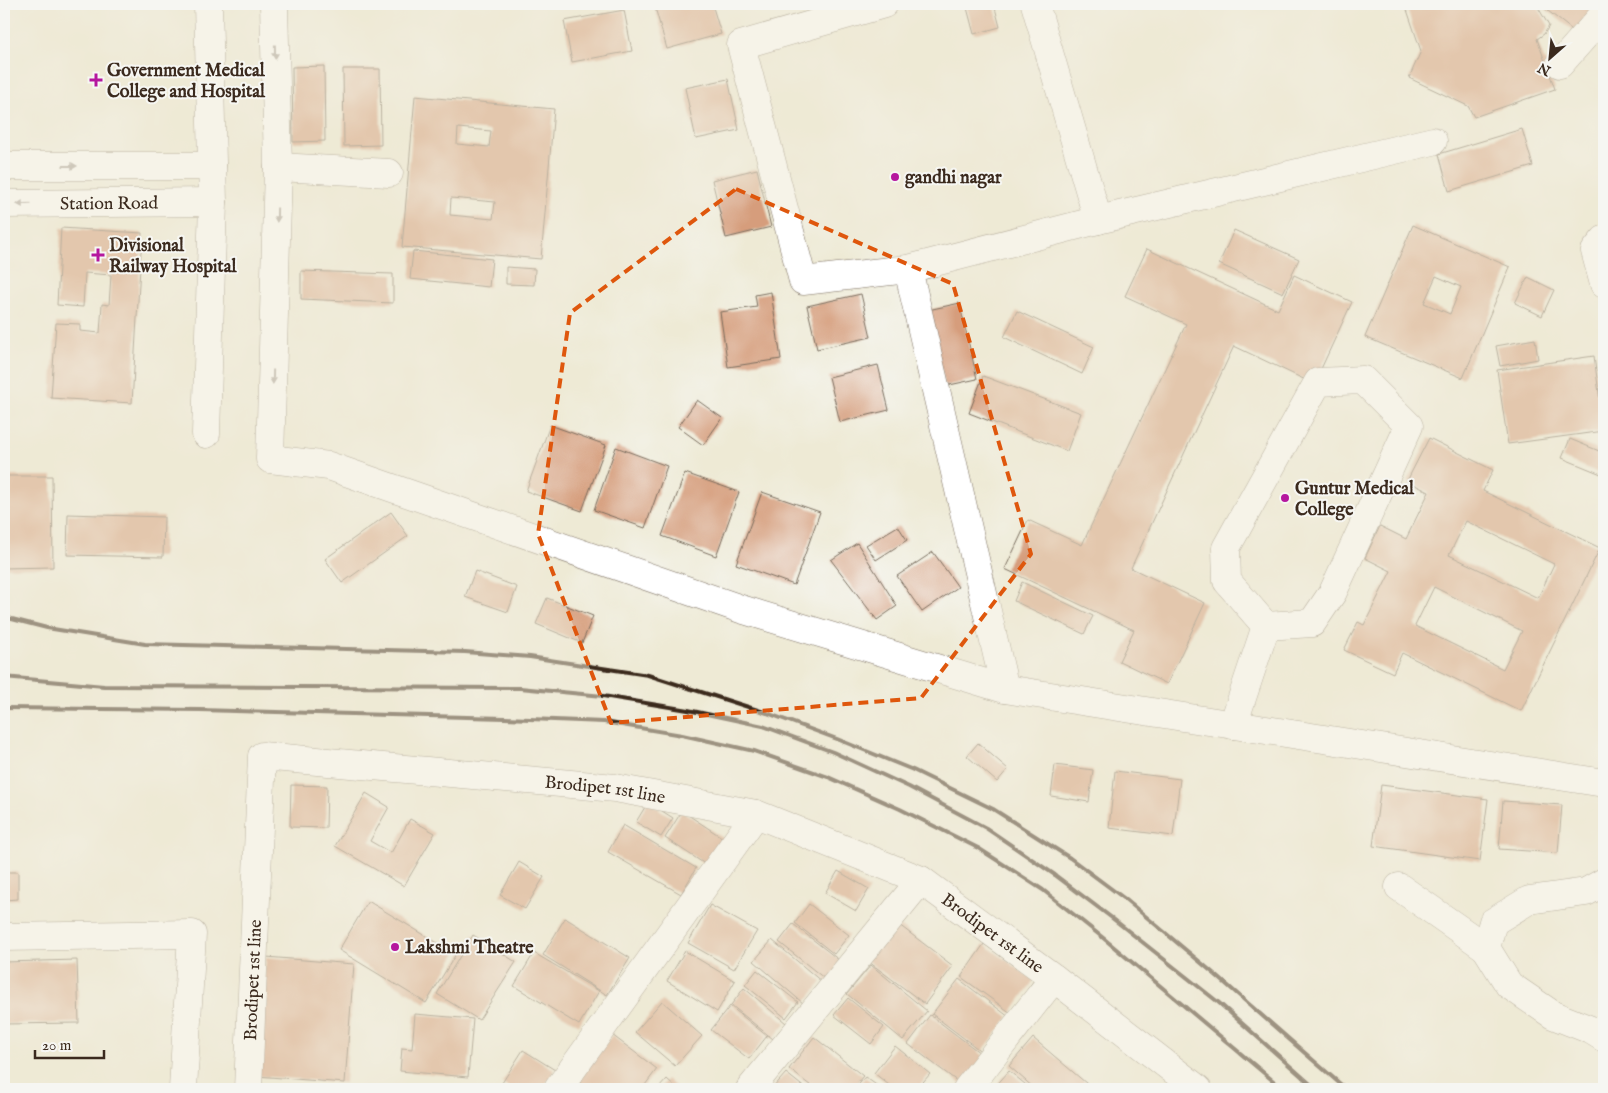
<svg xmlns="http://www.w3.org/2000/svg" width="1608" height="1093" viewBox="0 0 1608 1093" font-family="'IM FELL English',serif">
<rect width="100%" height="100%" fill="#f6f6f2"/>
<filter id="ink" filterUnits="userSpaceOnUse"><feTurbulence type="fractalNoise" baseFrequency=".02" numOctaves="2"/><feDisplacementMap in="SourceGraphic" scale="10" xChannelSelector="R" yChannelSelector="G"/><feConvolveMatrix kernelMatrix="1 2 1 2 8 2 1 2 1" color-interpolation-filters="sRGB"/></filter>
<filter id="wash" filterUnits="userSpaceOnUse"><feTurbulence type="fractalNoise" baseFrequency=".0096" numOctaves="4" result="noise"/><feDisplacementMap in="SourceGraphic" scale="20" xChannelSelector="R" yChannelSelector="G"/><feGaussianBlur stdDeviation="1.12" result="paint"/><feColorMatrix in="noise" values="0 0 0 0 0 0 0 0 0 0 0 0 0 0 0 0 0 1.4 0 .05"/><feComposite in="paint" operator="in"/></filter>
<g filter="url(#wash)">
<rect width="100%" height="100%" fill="#eeead5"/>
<g id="blocks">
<g fill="#d69d7b" fill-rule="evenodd">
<polygon points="654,4 712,4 721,34 667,49"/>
<polygon points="966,4 994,4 1000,27 974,34"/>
<polygon points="1405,4 1536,4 1549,26 1544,34 1537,39 1555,89 1474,117 1468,106 1409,78 1421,51"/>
<polygon points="1546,4 1599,4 1576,33 1543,7"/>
<polygon points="624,10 632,51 572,62 564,21"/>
<polygon points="324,66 325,141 293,142 292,67"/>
<polygon points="343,69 380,69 381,145 344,146"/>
<polygon points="728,79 739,130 696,139 685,88"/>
<path d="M 415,96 L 554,109 L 541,259 L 402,247 ZM 458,128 L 491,131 L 489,147 L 457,144 ZM 451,198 L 495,202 L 493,219 L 450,215 Z"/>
<polygon points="1522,129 1533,166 1449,191 1439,154"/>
<polygon points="757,169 771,227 726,238 712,180"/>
<path d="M 1413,225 L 1510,267 L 1463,378 L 1365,337 ZM 1436,276 L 1461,287 L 1450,314 L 1424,303 Z"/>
<polygon points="61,228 142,233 132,403 51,398 56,323 80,324 80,331 100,333 102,304 109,305 111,275 85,273 83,307 57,305"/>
<polygon points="1234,230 1299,259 1283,293 1219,264"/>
<polygon points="1147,249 1278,310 1294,275 1352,302 1314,384 1234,346 1131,568 1205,603 1167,684 1119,661 1134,630 1005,569 1028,520 1082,545 1186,324 1125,296"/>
<polygon points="413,251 492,259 489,287 410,279"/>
<polygon points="506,267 535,269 534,285 506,284"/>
<polygon points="301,271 393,274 393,303 301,299"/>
<polygon points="1528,277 1554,290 1542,316 1515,303"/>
<polygon points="771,292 781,359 728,367 720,312 757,307 755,295"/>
<polygon points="861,294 871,337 817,349 807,306"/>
<polygon points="960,303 977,379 945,386 928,310"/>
<polygon points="1017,311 1094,347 1082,374 1004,337"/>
<polygon points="1535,339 1538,359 1500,366 1496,346"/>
<polygon points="1594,356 1604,431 1508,444 1497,370"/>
<polygon points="878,365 889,410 840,422 829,377"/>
<polygon points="983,376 1081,413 1067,451 969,413"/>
<polygon points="697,400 722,418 703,445 678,427"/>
<polygon points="550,425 606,445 582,511 526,491"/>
<path d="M 1429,438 L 1493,470 L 1483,491 L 1600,548 L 1521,711 L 1402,653 L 1393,673 L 1344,650 L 1358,622 L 1364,625 L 1391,571 L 1365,558 L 1380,526 L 1406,539 L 1429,492 L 1407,481 ZM 1466,521 L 1554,564 L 1538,598 L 1449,555 ZM 1434,587 L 1522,631 L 1503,669 L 1415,626 Z"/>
<polygon points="1570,439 1604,453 1604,467 1601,474 1562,458"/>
<polygon points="616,447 667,466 645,528 594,510"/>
<polygon points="685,473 739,492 716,556 662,536"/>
<polygon points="4,476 52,476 53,567 4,568"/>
<polygon points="762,492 820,512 794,585 736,564"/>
<polygon points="391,512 408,536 342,583 325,559"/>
<polygon points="68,514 164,517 163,557 67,555"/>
<polygon points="898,526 907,540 876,560 866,545"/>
<polygon points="857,543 897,606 877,620 831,560"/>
<polygon points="933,552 958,587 922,612 897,576"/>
<polygon points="475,571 517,587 508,612 465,597"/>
<polygon points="1022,582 1093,616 1084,634 1014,601"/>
<polygon points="547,598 593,616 582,643 536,624"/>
<polygon points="978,743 1008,769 997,782 967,756"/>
<polygon points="1055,765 1093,770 1089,802 1051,796"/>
<polygon points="1115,771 1180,779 1173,836 1109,828"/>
<polygon points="291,785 327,786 326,828 290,827"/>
<polygon points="1381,785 1488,799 1480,861 1373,846"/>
<polygon points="366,793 389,807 370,841 391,853 410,819 435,833 404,886 335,846"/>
<polygon points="1503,801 1562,805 1558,853 1499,849"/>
<polygon points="648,802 673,818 661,837 636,822"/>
<polygon points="682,811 726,840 708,866 665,838"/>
<polygon points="623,825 696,868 681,894 608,852"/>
<polygon points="519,862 544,877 525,909 500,895"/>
<polygon points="838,871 869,889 856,911 825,893"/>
<polygon points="4,872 18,872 18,899 4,900"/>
<polygon points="368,901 456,954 426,1003 339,950"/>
<polygon points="809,904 849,935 834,954 795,923"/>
<polygon points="710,905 757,931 734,969 688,943"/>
<polygon points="565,918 630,958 607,995 543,955"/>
<polygon points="894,921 953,966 925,1004 865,959"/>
<polygon points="793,924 844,964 830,983 779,942"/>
<polygon points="473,935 516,962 479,1020 437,994"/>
<polygon points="772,940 822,982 804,1004 754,961"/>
<polygon points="984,944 1034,980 1011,1013 961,977"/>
<polygon points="685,951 735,981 717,1012 667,981"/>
<polygon points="534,953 599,991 579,1025 514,986"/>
<polygon points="266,957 354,964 345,1083 257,1076"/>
<polygon points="77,960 79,1023 4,1024 4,962"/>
<polygon points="871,965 927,1011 903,1040 847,994"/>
<polygon points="757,970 798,1002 786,1018 745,985"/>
<polygon points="959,979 1009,1017 982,1052 932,1014"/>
<polygon points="744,988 786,1023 773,1039 731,1005"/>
<polygon points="848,998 884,1027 871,1044 834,1015"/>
<polygon points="662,1001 702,1036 675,1066 635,1032"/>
<polygon points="730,1006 767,1036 749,1059 711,1030"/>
<polygon points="415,1014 473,1019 468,1077 400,1071 402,1048 412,1049"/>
<polygon points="930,1015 984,1056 962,1085 908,1044"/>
<polygon points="612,1035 657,1069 642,1089 588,1089 577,1081"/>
<polygon points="814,1037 863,1076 852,1089 815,1089 789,1069"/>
<polygon points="1033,1038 1093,1089 1035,1089 1009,1066"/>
<polygon points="895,1046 930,1074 917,1089 894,1089 874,1073"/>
<polygon points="523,1050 555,1070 543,1089 511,1089 502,1083"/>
<polygon points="1009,1071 1031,1089 993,1089"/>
<polygon points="786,1073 806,1089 772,1089"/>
<polygon points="865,1077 882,1089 855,1089"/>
<polygon points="667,1079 678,1089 658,1089"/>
</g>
</g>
</g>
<g filter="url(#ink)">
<use href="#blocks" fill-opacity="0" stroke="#7a6d5e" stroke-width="1"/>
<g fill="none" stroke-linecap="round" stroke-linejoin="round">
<g stroke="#7a6d5e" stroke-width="29">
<g id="minor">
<polyline points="274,4 278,167 270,459 329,466 741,609 1005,689 1604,783"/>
<polyline points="884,4 741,45 803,281 908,269 1098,220 1433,141"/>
<polyline points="1035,4 1098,220"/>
<polyline points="1560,64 1604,14"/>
<polyline points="4,166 212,166"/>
<polyline points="278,167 389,173"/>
<path id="s1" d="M 4,204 L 213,202"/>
<polyline points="1604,240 1595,251 1604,284"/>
<polyline points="908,269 1005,689"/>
<polyline points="206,434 213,202 208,4"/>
<polyline points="1233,725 1266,626 1312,623 1333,592 1409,426 1363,380 1318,382 1226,548 1227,581 1266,626"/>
<polyline points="1604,882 1586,892 1529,900 1493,922 1486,948 1509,985 1553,1015 1591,1030 1604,1038"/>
<polyline points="1399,887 1486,948"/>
<polyline points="4,937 192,934 183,1089"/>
<path id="s2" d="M 248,1089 L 262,756 L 615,788 L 756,814 L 921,880 L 1054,978 L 1198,1089"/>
<polyline points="558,1089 756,814"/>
<polyline points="750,1089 921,880"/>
<polyline points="967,1089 1054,978"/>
</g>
</g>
<use href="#minor" stroke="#fff" stroke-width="28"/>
<g stroke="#3b2a1e" stroke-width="4">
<polyline points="4,617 47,628 145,644 465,652 530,657 648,675 767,713 837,739 913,770 993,809 1070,858 1125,899 1218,977 1346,1089"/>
<polyline points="4,677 104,686 520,688 603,696 688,710 763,726 833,752 909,787 986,828 1055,875 1112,918 1218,1002 1316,1089"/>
<polyline points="4,708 200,710 505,718 604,722 682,735 754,751 828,777 900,809 978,848 1043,890 1102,937 1283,1089"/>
</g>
</g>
<defs><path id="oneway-solid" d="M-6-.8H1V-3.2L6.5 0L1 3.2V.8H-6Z" transform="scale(1.25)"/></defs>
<g fill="#a79f9a">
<use href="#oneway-solid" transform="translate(275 52) rotate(89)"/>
<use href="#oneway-solid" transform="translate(70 166)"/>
<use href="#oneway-solid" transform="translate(24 204) rotate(179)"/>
<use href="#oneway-solid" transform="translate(277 215) rotate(91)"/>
<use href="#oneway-solid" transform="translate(273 377) rotate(91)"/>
</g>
</g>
<path d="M0 0H1608V1093H0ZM 736,189 L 953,284 L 1031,554 L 921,698 L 611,723 L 538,534 L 570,313 Z" fill="#eeead5" fill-opacity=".55" fill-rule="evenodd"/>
<path fill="none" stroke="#df570d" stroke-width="4" stroke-dasharray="10 6" stroke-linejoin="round" d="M 736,189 L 953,284 L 1031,554 L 921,698 L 611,723 L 538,534 L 570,313 Z"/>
<g fill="#b5179e" stroke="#f6f6f2" stroke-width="2">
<path d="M93.5 72.5h5v5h5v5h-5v5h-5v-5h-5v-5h5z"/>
<circle cx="895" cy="177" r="5"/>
<path d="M95.5 247.5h5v5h5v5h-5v5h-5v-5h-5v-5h5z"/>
<circle cx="1285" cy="498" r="5"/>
<circle cx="395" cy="947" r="5"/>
</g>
<g text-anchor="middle" stroke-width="4" stroke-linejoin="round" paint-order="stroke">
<g font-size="18" font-weight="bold" fill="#3b2a1e" stroke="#f6f6f2" text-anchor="start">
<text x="107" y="76">Government Medical<tspan x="107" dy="21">College and Hospital</tspan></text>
<text x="905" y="183">gandhi nagar</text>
<text x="109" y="251">Divisional<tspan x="109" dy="21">Railway Hospital</tspan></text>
<text x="1295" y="494">Guntur Medical<tspan x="1295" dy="21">College</tspan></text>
<text x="405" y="953">Lakshmi Theatre</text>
</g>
<g font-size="18" fill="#3b2a1e" stroke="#f6f6f2">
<text dy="6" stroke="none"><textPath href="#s1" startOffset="105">Station Road</textPath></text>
<text dy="6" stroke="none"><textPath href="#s2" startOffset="678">Brodipet 1st line</textPath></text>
<text dy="6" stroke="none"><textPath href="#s2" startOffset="1098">Brodipet 1st line</textPath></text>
<text dy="6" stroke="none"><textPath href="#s2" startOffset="109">Brodipet 1st line</textPath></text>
</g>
</g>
<rect width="1608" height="1093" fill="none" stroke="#f6f6f2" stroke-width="20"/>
<g transform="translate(1550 58) rotate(207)" stroke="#f6f6f2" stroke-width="4" paint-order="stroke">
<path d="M0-4L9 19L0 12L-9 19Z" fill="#3b2a1e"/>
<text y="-8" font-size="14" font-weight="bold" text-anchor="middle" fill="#3b2a1e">N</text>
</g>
<path d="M35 1050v8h69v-8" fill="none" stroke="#3b2a1e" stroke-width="2.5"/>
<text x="42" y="1050" font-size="15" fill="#3b2a1e" stroke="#f6f6f2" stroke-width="4" paint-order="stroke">20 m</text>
</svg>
